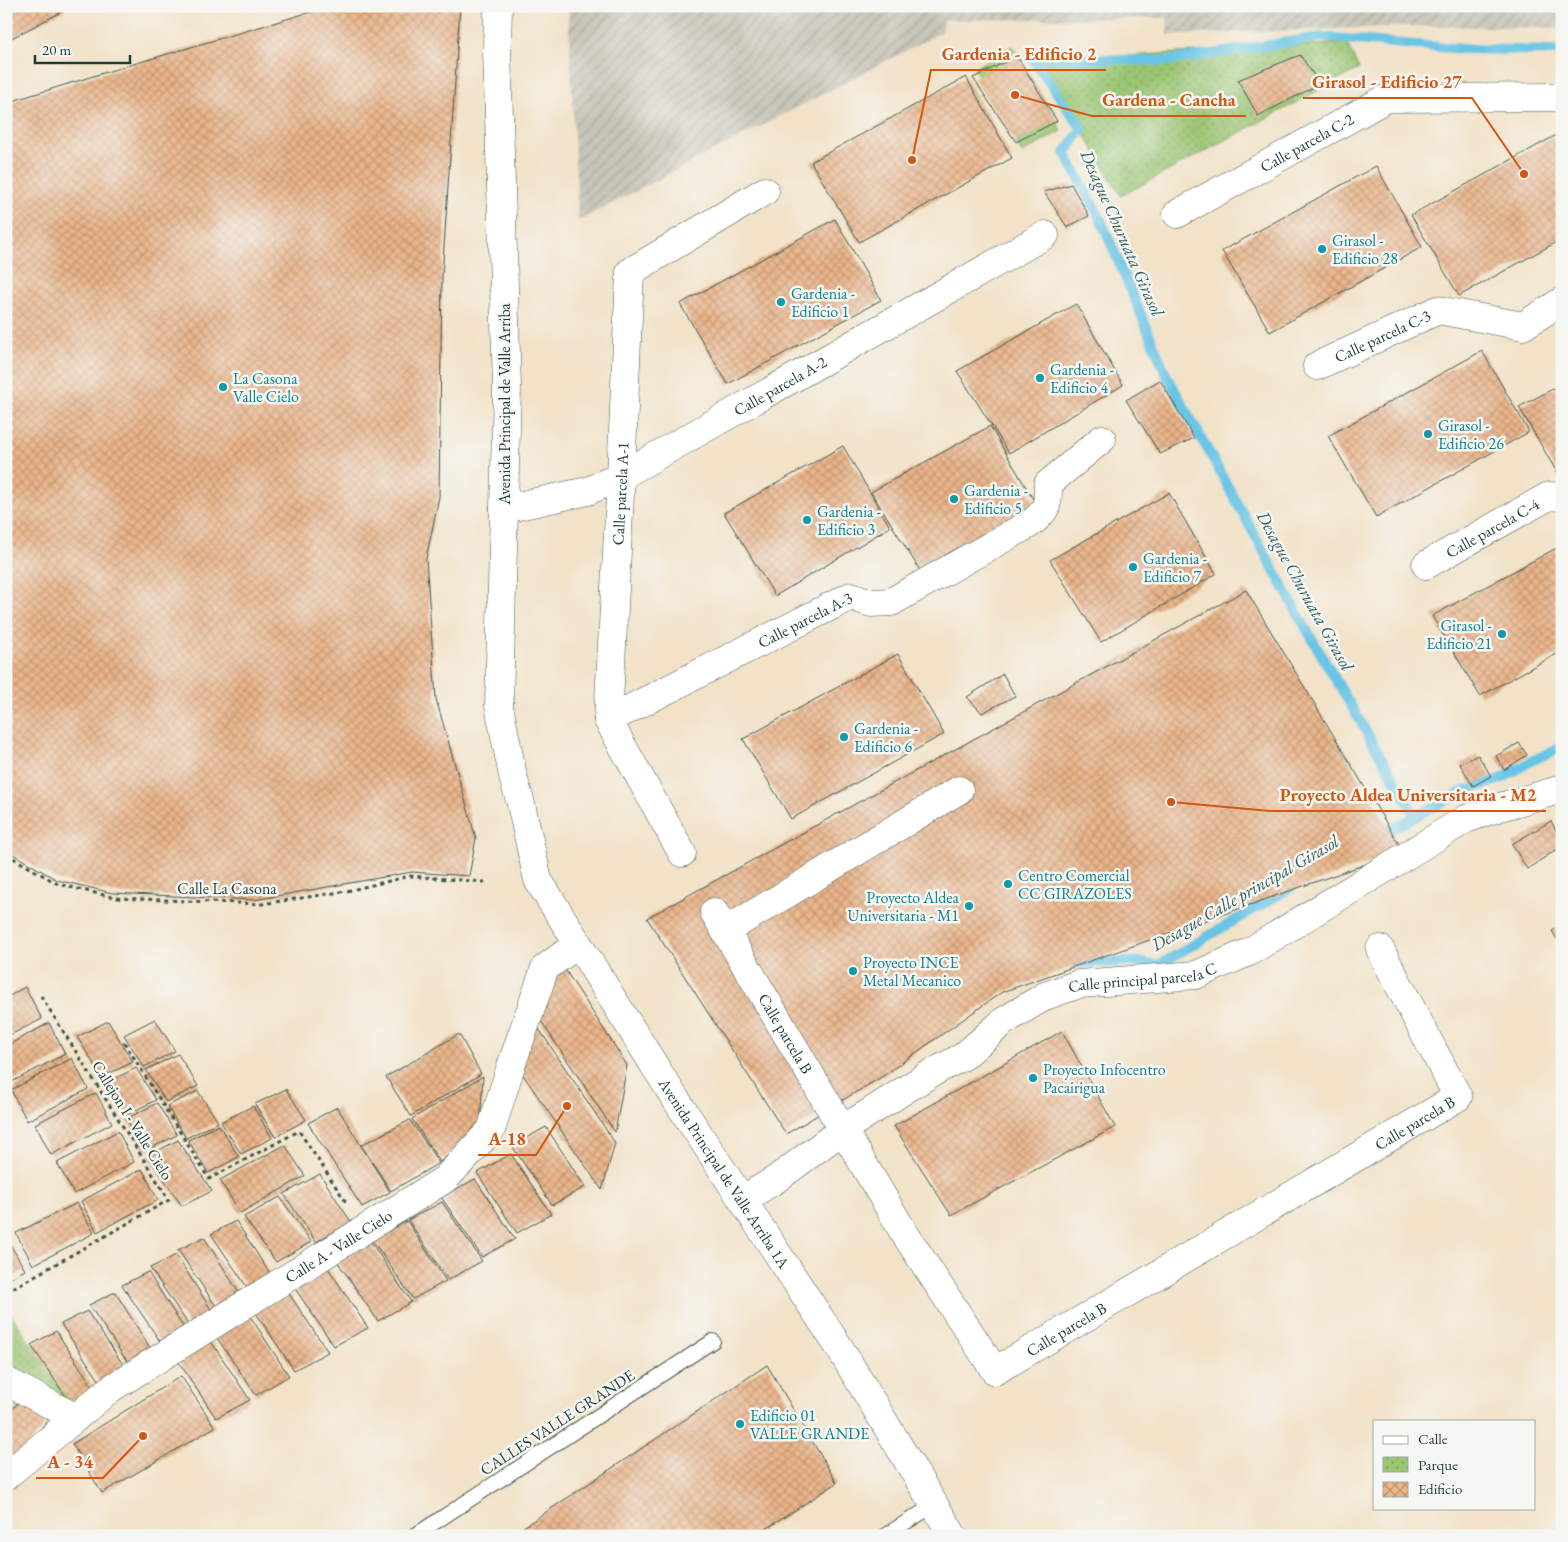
<svg xmlns="http://www.w3.org/2000/svg" width="1568" height="1542" viewBox="0 0 1568 1542" font-family="'EB Garamond',serif">
<defs>
<pattern id="industrial-furrows" width="10" height="10" patternUnits="userSpaceOnUse" patternTransform="scale(1.25)"><rect width="10" height="10" fill="#c7c4b8"/><path d="M-1 1l2-2M0 10L10 0M9 11l2-2" fill="none" stroke="#aaa99f"/></pattern>
<pattern id="park-dots" width="8" height="8" patternUnits="userSpaceOnUse" patternTransform="scale(1.25)"><rect width="8" height="8" fill="#9ac572"/><path d="M2 2h.1M6 6h.1" fill="none" stroke="#7da15e" stroke-width="1.8" stroke-linecap="round"/></pattern>
<pattern id="building-cross-hatch" width="8" height="8" patternUnits="userSpaceOnUse" patternTransform="scale(1.25)"><rect width="8" height="8" fill="#ebb58a"/><path d="M0 0l8 8M0 8l8-8" fill="none" stroke="#be9472"/></pattern>
</defs>
<rect width="100%" height="100%" fill="#f6f6f2"/>
<filter id="ink" filterUnits="userSpaceOnUse"><feTurbulence type="fractalNoise" baseFrequency=".02" numOctaves="2"/><feDisplacementMap in="SourceGraphic" scale="10" xChannelSelector="R" yChannelSelector="G"/><feConvolveMatrix kernelMatrix="1 2 1 2 8 2 1 2 1" color-interpolation-filters="sRGB"/></filter>
<filter id="wash" filterUnits="userSpaceOnUse"><feTurbulence type="fractalNoise" baseFrequency=".0096" numOctaves="4" result="noise"/><feDisplacementMap in="SourceGraphic" scale="20" xChannelSelector="R" yChannelSelector="G"/><feGaussianBlur stdDeviation="1.12" result="paint"/><feColorMatrix in="noise" values="0 0 0 0 0 0 0 0 0 0 0 0 0 0 0 0 0 1.4 0 .05"/><feComposite in="paint" operator="in"/></filter>
<g filter="url(#wash)">
<rect width="100%" height="100%" fill="#f2e2c8"/>
<polygon fill="url(#industrial-furrows)" points="568,6 1562,6 1562,28 1410,26 1167,35 1168,18 943,20 942,32 578,221"/>
<g fill="url(#park-dots)" stroke="#5c8153">
<polygon points="1347,43 1359,69 1121,196 1042,61"/>
<polygon points="6,1307 75,1408 6,1373"/>
</g>
<polygon fill="#9ac572" stroke="#5c8153" points="1012,46 1057,121 1061,131 1022,153 974,68"/>
<g fill="none" stroke-linecap="round" stroke-linejoin="round">
<g stroke="#67c5e5" stroke-width="10">
<polyline points="1416,817 1308,632 1166,374 1100,218 1065,153 1082,129 1031,57 1167,61 1321,37 1463,49 1562,51"/>
<polyline points="1380,835 1462,792 1501,779 1533,760 1562,747"/>
<polyline points="1074,963 1138,962 1157,966 1292,887"/>
</g>
</g>
<g id="blocks">
<g fill="url(#building-cross-hatch)">
<polygon points="6,6 63,6 65,10 6,41"/>
<polygon points="331,6 460,6 442,277 439,497 426,559 436,699 476,838 469,876 412,872 254,900 112,893 57,880 6,850 6,103 113,70"/>
<polygon points="1300,55 1320,84 1258,116 1238,80"/>
<polygon points="1017,56 1057,121 1016,142 973,78"/>
<polygon points="966,77 1012,158 859,242 811,162"/>
<polygon points="1562,132 1562,239 1459,296 1411,215"/>
<polygon points="1376,166 1422,247 1270,332 1222,251"/>
<polygon points="1071,184 1089,216 1067,227 1044,192"/>
<polygon points="835,219 881,300 728,384 680,304"/>
<polygon points="1076,304 1123,385 1009,453 957,371"/>
<polygon points="1482,351 1529,432 1376,517 1328,436"/>
<polygon points="1160,380 1194,438 1160,454 1126,400"/>
<polygon points="1562,384 1562,481 1519,407"/>
<polygon points="990,426 1037,506 923,575 871,492"/>
<polygon points="843,446 890,527 775,596 724,513"/>
<polygon points="1169,493 1216,574 1101,642 1050,560"/>
<polygon points="1562,545 1562,651 1480,696 1432,616"/>
<polygon points="1246,590 1403,851 1002,992 883,1076 786,1134 647,918"/>
<polygon points="898,654 944,734 791,819 743,739"/>
<polygon points="1003,674 1015,696 982,713 967,697"/>
<polygon points="1519,743 1527,755 1504,770 1496,756"/>
<polygon points="1478,755 1491,776 1473,786 1460,764"/>
<polygon points="1551,821 1562,842 1562,846 1527,869 1512,844"/>
<polygon points="1562,926 1562,947 1552,931"/>
<polygon points="562,965 627,1065 615,1132 537,1015"/>
<polygon points="25,987 42,1019 6,1037 6,998"/>
<polygon points="155,1019 175,1051 144,1067 124,1035"/>
<polygon points="533,1020 615,1143 602,1190 519,1069"/>
<polygon points="108,1021 133,1062 102,1077 77,1037"/>
<polygon points="49,1023 65,1054 6,1085 6,1046"/>
<polygon points="1062,1031 1115,1127 951,1215 894,1126"/>
<polygon points="459,1034 481,1074 411,1116 386,1077"/>
<polygon points="178,1054 198,1086 166,1102 146,1070"/>
<polygon points="72,1058 88,1089 27,1121 11,1090"/>
<polygon points="136,1068 156,1100 124,1116 104,1084"/>
<polygon points="483,1076 480,1128 440,1162 412,1119"/>
<polygon points="286,1089 306,1120 275,1137 255,1104"/>
<polygon points="198,1091 218,1122 186,1138 167,1106"/>
<polygon points="96,1093 112,1123 51,1155 35,1124"/>
<polygon points="157,1103 177,1135 146,1151 126,1119"/>
<polygon points="253,1106 272,1138 241,1154 221,1122"/>
<polygon points="337,1107 390,1192 362,1207 308,1123"/>
<polygon points="410,1120 439,1163 391,1191 361,1145"/>
<polygon points="219,1125 239,1157 208,1173 188,1140"/>
<polygon points="546,1127 585,1187 552,1205 512,1146"/>
<polygon points="118,1131 134,1162 74,1194 57,1163"/>
<polygon points="178,1140 212,1191 182,1206 148,1156"/>
<polygon points="285,1145 305,1176 240,1213 220,1180"/>
<polygon points="511,1154 551,1214 517,1233 477,1173"/>
<polygon points="142,1169 158,1200 97,1232 81,1201"/>
<polygon points="320,1174 351,1222 316,1242 284,1194"/>
<polygon points="475,1179 515,1239 482,1257 441,1197"/>
<polygon points="280,1197 311,1242 276,1262 244,1217"/>
<polygon points="442,1202 482,1261 448,1280 408,1220"/>
<polygon points="77,1203 94,1233 33,1265 16,1233"/>
<polygon points="236,1221 274,1280 251,1293 211,1234"/>
<polygon points="407,1221 446,1281 413,1299 372,1240"/>
<polygon points="6,1237 25,1270 6,1281"/>
<polygon points="204,1237 241,1296 218,1309 178,1250"/>
<polygon points="371,1242 411,1302 378,1321 337,1261"/>
<polygon points="176,1255 214,1314 190,1327 150,1268"/>
<polygon points="328,1268 368,1328 334,1346 294,1287"/>
<polygon points="148,1272 185,1330 162,1344 122,1285"/>
<polygon points="115,1292 152,1351 129,1364 89,1305"/>
<polygon points="288,1292 328,1352 294,1370 254,1310"/>
<polygon points="87,1311 126,1369 101,1383 61,1324"/>
<polygon points="250,1316 289,1376 256,1395 215,1335"/>
<polygon points="56,1331 95,1390 71,1404 31,1345"/>
<polygon points="210,1340 250,1400 216,1418 176,1358"/>
<polygon points="767,1365 837,1483 755,1536 510,1536"/>
<polygon points="181,1376 215,1427 102,1493 72,1444"/>
<polygon points="22,1398 49,1418 8,1473 6,1472 6,1417"/>
</g>
</g>
</g>
<g filter="url(#ink)">
<use href="#blocks" fill-opacity="0" stroke="#3f564a" stroke-width="1"/>
<g fill="none" stroke-linecap="round" stroke-linejoin="round">
<g stroke="#3f564a" stroke-width="16">
<g id="lane">
<polyline points="414,1536 713,1341"/>
<polyline points="884,1536 934,1505"/>
</g>
</g>
<g stroke="#3f564a" stroke-width="29">
<g id="street">
<path id="s1" d="M 498,6 L 497,50 L 507,388 L 499,706 L 514,781 L 520,800 L 538,880 L 671,1092 L 839,1347 L 953,1536"/>
<path id="s2" d="M 1177,214 L 1387,98 L 1562,97"/>
<path id="s3" d="M 1317,366 L 1438,310 L 1523,326 L 1562,301"/>
<path id="s4" d="M 504,509 L 588,491 L 621,476 L 1045,235"/>
<path id="s5" d="M 1426,565 L 1549,496 L 1562,497"/>
<path id="s6" d="M 608,720 L 851,596 L 871,603 L 891,602 L 1031,523 C 1048,510 1048,505 1048,484 L 1102,439"/>
<path id="s7" d="M 682,853 L 608,720 L 621,476 L 630,272 L 765,191"/>
<path id="s8" d="M 714,912 L 903,1231 L 995,1371 L 1458,1097 L 1380,949"/>
<polyline points="725,931 959,790"/>
<path id="s9" d="M 742,1200 L 775,1180 L 848,1126 L 930,1074 L 964,1056 L 1004,1021 L 1045,996 L 1079,984 L 1196,975 L 1249,952 L 1466,819 L 1497,808 L 1562,789"/>
<polyline points="6,1381 76,1418"/>
<path id="s10" d="M 6,1476 L 110,1389 L 445,1179 L 491,1130 L 509,1072 L 545,968 L 578,944"/>
</g>
</g>
<g stroke="#3f564a" stroke-width="3" stroke-dasharray="4 4" stroke-linecap="butt">
<polyline points="6,854 58,884 116,898 262,904 347,891 410,876 485,882"/>
<polyline points="124,1042 209,1179 299,1131 348,1205"/>
<polyline points="6,1292 169,1200 41,996"/>
</g>
<use href="#lane" stroke="#fff" stroke-width="14"/>
<use href="#street" stroke="#fff" stroke-width="28"/>
</g>
</g>
<g fill="#0f9aa8" stroke="#f6f6f2" stroke-width="2">
<circle cx="1322" cy="249" r="5"/>
<circle cx="781" cy="302" r="5"/>
<circle cx="1040" cy="378" r="5"/>
<circle cx="223" cy="387" r="5"/>
<circle cx="1428" cy="434" r="5"/>
<circle cx="954" cy="499" r="5"/>
<circle cx="807" cy="520" r="5"/>
<circle cx="1133" cy="567" r="5"/>
<circle cx="1502" cy="634" r="5"/>
<circle cx="844" cy="737" r="5"/>
<circle cx="1008" cy="884" r="5"/>
<circle cx="969" cy="906" r="5"/>
<circle cx="853" cy="971" r="5"/>
<circle cx="1033" cy="1078" r="5"/>
<circle cx="740" cy="1424" r="5"/>
</g>
<g text-anchor="middle" stroke-width="5" stroke-linejoin="round" paint-order="stroke">
<g font-size="16" fill="#1f3d34" stroke="#f6f6f2">
<text dy="6" stroke="none"><textPath href="#s2" startOffset="148">Calle parcela C-2</textPath></text>
<text dy="6" stroke="none"><textPath href="#s3" startOffset="72">Calle parcela C-3</textPath></text>
<text dy="6" stroke="none"><textPath href="#s4" startOffset="305">Calle parcela A-2</textPath></text>
<text transform="translate(504 404) rotate(-90)" y="6">Avenida Principal de Valle Arriba</text>
<text dy="6" stroke="none"><textPath href="#s7" startOffset="379">Calle parcela A-1</textPath></text>
<text dy="6" stroke="none"><textPath href="#s5" startOffset="76">Calle parcela C-4</textPath></text>
<text dy="6" stroke="none"><textPath href="#s6" startOffset="221">Calle parcela A-3</textPath></text>
<text x="227" y="894">Calle La Casona</text>
<text dy="6" stroke="none"><textPath href="#s9" startOffset="466">Calle principal parcela C</textPath></text>
<text dy="6" stroke="none"><textPath href="#s8" startOffset="141">Calle parcela B</textPath></text>
<text transform="translate(133 1120) rotate(58)" y="6">Callejon I - Valle Cielo</text>
<text dy="6" stroke="none"><textPath href="#s8" startOffset="1026">Calle parcela B</textPath></text>
<text dy="6" stroke="none"><textPath href="#s1" startOffset="1226">Avenida Principal de Valle Arriba 1A</textPath></text>
<text dy="6" stroke="none"><textPath href="#s10" startOffset="405">Calle A - Valle Cielo</textPath></text>
<text dy="6" stroke="none"><textPath href="#s8" startOffset="621">Calle parcela B</textPath></text>
<text transform="translate(557 1422) rotate(-33)" y="6">CALLES VALLE GRANDE</text>
</g>
<g font-size="16" fill="#0d838f" stroke="#f6f6f2" text-anchor="start">
<text x="1332" y="246">Girasol -<tspan x="1332" dy="18">Edificio 28</tspan></text>
<text x="791" y="299">Gardenia -<tspan x="791" dy="18">Edificio 1</tspan></text>
<text x="1050" y="375">Gardenia -<tspan x="1050" dy="18">Edificio 4</tspan></text>
<text x="233" y="384">La Casona<tspan x="233" dy="18">Valle Cielo</tspan></text>
<text x="1438" y="431">Girasol -<tspan x="1438" dy="18">Edificio 26</tspan></text>
<text x="964" y="496">Gardenia -<tspan x="964" dy="18">Edificio 5</tspan></text>
<text x="817" y="517">Gardenia -<tspan x="817" dy="18">Edificio 3</tspan></text>
<text x="1143" y="564">Gardenia -<tspan x="1143" dy="18">Edificio 7</tspan></text>
<text x="1492" y="631" text-anchor="end">Girasol -<tspan x="1492" dy="18">Edificio 21</tspan></text>
<text x="854" y="734">Gardenia -<tspan x="854" dy="18">Edificio 6</tspan></text>
<text x="1018" y="881">Centro Comercial<tspan x="1018" dy="18">CC GIRAZOLES</tspan></text>
<text x="959" y="903" text-anchor="end">Proyecto Aldea<tspan x="959" dy="18">Universitaria - M1</tspan></text>
<text x="863" y="968">Proyecto INCE<tspan x="863" dy="18">Metal Mecanico</tspan></text>
<text x="1043" y="1075">Proyecto Infocentro<tspan x="1043" dy="18">Pacairigua</tspan></text>
<text x="750" y="1421">Edificio 01<tspan x="750" dy="18">VALLE GRANDE</tspan></text>
</g>
<g font-size="18" font-style="italic" fill="#315f60" stroke="#f6f6f2">
<text transform="translate(1122 233) rotate(66)" y="6">Desague Churuata Girasol</text>
<text transform="translate(1305 591) rotate(61)" y="6">Desague Churuata Girasol</text>
<text transform="translate(1245 893) rotate(-30)" y="6">Desague Calle principal Girasol</text>
</g>
</g>
<path fill="none" stroke="#d45610" stroke-width="2" d="M912 160L931 70H1106M1524 174L1472 98H1303M1015 95L1092 116H1246M1171 802L1270 811H1546M567 1106L536 1155H478M143 1436L103 1478H36"/>
<g fill="#d45610" stroke="#f6f6f2" stroke-width="2">
<circle cx="912" cy="160" r="5"/>
<circle cx="1524" cy="174" r="5"/>
<circle cx="1015" cy="95" r="5"/>
<circle cx="1171" cy="802" r="5"/>
<circle cx="567" cy="1106" r="5"/>
<circle cx="143" cy="1436" r="5"/>
</g>
<g font-size="18" text-anchor="middle" font-weight="bold" fill="#d45610" stroke="#f6f6f2" stroke-width="5" stroke-linejoin="round" paint-order="stroke">
<text x="1019" y="60">Gardenia - Edificio 2</text>
<text x="1387" y="88">Girasol - Edificio 27</text>
<text x="1169" y="106">Gardena - Cancha</text>
<text x="1408" y="801">Proyecto Aldea Universitaria - M2</text>
<text x="507" y="1145">A-18</text>
<text x="70" y="1468">A - 34</text>
</g>
<rect width="1568" height="1542" fill="none" stroke="#f6f6f2" stroke-width="25"/>
<rect x="1373" y="1420" width="162" height="90" fill="#f6f6f2" stroke="#a0aca6"/>
<rect x="1383" y="1436" width="25" height="8" fill="#ffffff" stroke="#a0aca6"/>
<text x="1418" y="1444" font-size="15" fill="#1f3d34">Calle</text>
<rect x="1383" y="1457" width="25" height="15" fill="url(#park-dots)" stroke="#a0aca6"/>
<text x="1418" y="1470" font-size="15" fill="#1f3d34">Parque</text>
<rect x="1383" y="1482" width="25" height="15" fill="url(#building-cross-hatch)" stroke="#a0aca6"/>
<text x="1418" y="1494" font-size="15" fill="#1f3d34">Edificio</text>
<path d="M35 55v8h95v-8" fill="none" stroke="#1f3d34" stroke-width="2.5"/>
<text x="42" y="55" font-size="15" fill="#1f3d34" stroke="#f6f6f2" stroke-width="4" paint-order="stroke">20 m</text>
</svg>
